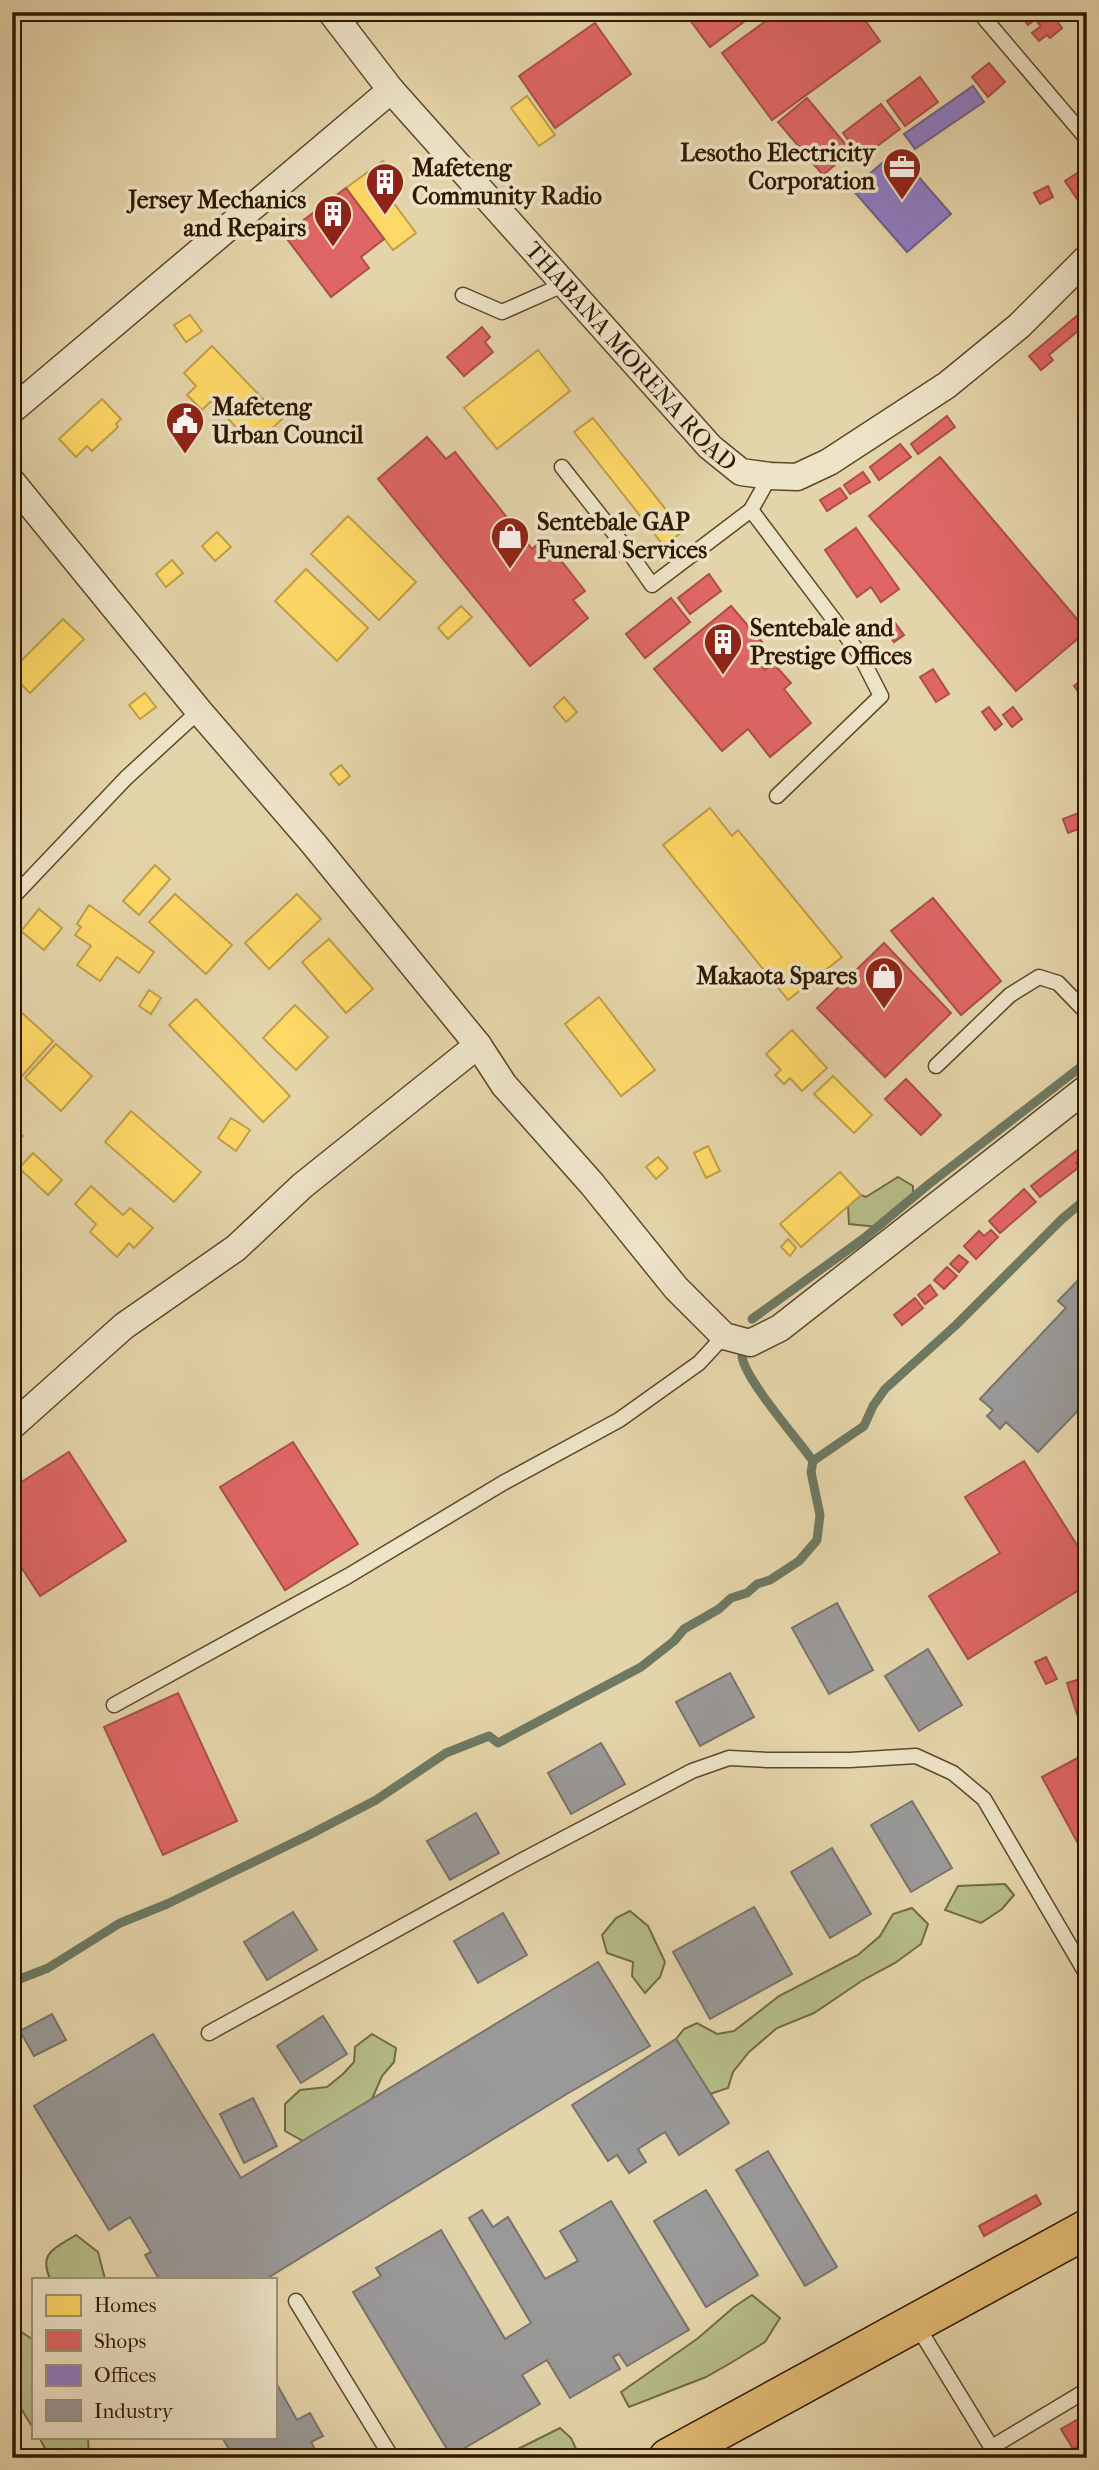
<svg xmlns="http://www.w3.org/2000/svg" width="1099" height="2470" viewBox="0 0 1099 2470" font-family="'IM FELL French Canon',serif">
<rect width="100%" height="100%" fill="#e4d4a9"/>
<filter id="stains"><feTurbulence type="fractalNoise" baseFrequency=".00286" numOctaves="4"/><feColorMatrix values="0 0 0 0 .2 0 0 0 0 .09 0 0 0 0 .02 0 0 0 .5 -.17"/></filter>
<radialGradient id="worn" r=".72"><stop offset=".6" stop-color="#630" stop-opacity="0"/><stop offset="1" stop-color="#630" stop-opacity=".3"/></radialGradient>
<g fill="#b5bc87" stroke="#726a44" stroke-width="2">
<polygon points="898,1177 913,1186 913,1197 878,1227 849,1224 848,1206 861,1195 866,1197"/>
<polygon points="1005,1884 1014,1895 1002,1909 981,1923 945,1910 958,1886"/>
<polygon points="912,1908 928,1924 921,1944 895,1963 863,1980 814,2013 777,2028 749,2052 733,2072 728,2088 710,2094 676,2039 684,2029 697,2023 717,2034 734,2031 779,1996 858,1955 880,1936 893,1914"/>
<polygon points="630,1911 648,1926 665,1962 660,1977 645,1993 632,1976 633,1962 607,1953 602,1935 616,1918"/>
<polygon points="372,2034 396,2048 394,2062 382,2076 372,2099 303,2141 285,2131 285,2104 300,2090 327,2087 343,2074 354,2062 355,2047"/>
<path d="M 76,2235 L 98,2252 L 105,2279 L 50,2279 C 38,2252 56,2248 76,2235 Z"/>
<polygon points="752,2295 780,2318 765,2342 729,2364 706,2377 629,2407 621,2392 697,2339 734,2307"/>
<polygon points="12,2326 32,2339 33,2343 33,2428 12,2394"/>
<polygon points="560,2428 571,2438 578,2453 570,2458 488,2458 516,2450"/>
<polygon points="39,2437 88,2437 89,2458 50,2458"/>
</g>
<g fill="#ffd966" stroke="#c19f47" stroke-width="2">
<polygon points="527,96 555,135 539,146 511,108"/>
<polygon points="383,161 404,188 390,198 416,233 393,250 346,188"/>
<polygon points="190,315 202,331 186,342 174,325"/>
<polygon points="212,346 282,419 254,446 211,401 202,410 187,395 196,386 184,373"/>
<polygon points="538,350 570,391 497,449 464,408"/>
<polygon points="102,399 121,419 116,424 118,427 92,451 87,446 76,457 59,439"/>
<polygon points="593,418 683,531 664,546 574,432"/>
<polygon points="348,516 416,582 379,620 311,554"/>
<polygon points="217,532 231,547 215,561 202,546"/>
<polygon points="172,560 183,573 166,587 156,574"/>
<polygon points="306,569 368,628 337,661 275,601"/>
<polygon points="461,606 472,617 448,639 438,628"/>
<polygon points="63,619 84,639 30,693 12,675 12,670"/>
<polygon points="145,693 156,707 140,719 129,705"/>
<polygon points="564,697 577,712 566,722 554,707"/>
<polygon points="341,765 350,776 339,785 330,774"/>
<polygon points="710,808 732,836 738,830 842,957 788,1000 663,845"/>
<polygon points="155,865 170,879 139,915 123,901"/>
<polygon points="175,894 232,945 206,974 149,922"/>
<polygon points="297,894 321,919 269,969 245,943"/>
<polygon points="89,905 154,952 139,973 117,957 100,981 77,965 91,946 75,935 81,927 77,924"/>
<polygon points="39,909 62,928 44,950 21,931"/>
<polygon points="329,939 373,989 346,1013 302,962"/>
<polygon points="149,990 161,998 151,1014 139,1006"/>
<polygon points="599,997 655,1070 621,1096 565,1024"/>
<polygon points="196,999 290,1096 263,1122 169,1025"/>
<polygon points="12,1004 53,1041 22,1076 12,1067"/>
<polygon points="295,1005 328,1037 296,1070 263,1038"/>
<polygon points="792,1030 827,1068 802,1091 790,1078 784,1084 775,1075 781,1070 766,1054"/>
<polygon points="56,1044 92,1076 61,1111 25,1078"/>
<polygon points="833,1076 872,1115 854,1133 814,1094"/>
<polygon points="131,1111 201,1172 174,1202 105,1142"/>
<polygon points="231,1118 250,1130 236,1151 218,1138"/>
<polygon points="12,1127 23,1136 12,1150"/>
<polygon points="708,1146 720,1171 706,1178 694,1153"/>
<polygon points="33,1153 62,1180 48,1195 19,1168"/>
<polygon points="658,1157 668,1168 656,1179 646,1167"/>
<polygon points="840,1172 861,1195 801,1247 780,1224"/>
<polygon points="91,1186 123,1215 130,1208 153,1228 134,1248 129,1243 117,1257 90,1232 96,1224 75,1204"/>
<polygon points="788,1239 796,1248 790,1256 781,1247"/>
</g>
<g fill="#e06666" stroke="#ab4f47" stroke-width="2">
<polygon points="684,12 757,12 710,47"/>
<polygon points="778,12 859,12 880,41 772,120 722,53"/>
<polygon points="1025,12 1050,12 1042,19 1039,16 1028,25 1021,16"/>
<polygon points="1051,13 1062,28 1050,38 1047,35 1039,41 1032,33 1041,26 1038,23"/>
<polygon points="595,23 631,74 555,128 519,76"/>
<polygon points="989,63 1005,82 988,97 972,77"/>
<polygon points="920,77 938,102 905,126 887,101"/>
<polygon points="807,98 851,151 823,175 778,122"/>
<polygon points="881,104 900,129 861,158 843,133"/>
<polygon points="1085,168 1087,171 1087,214 1065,181"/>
<polygon points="1048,186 1053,197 1040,204 1034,193"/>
<polygon points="346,188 384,239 361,257 369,268 331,297 284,235"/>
<polygon points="1085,309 1087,336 1085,337 1079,330 1049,355 1053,360 1041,370 1029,356"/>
<polygon points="482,327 490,337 485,342 493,352 464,376 447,357"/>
<polygon points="947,416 955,427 918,454 911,444"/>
<polygon points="427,437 446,459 455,452 532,549 544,539 585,591 573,600 588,618 530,666 378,479"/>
<polygon points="900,444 911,457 879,480 870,467"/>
<polygon points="940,457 1087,631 1016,691 869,516"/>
<polygon points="863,472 870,482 850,494 844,485"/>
<polygon points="840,488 847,498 827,511 820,500"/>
<polygon points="856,528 899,589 881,602 871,587 857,597 825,550"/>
<polygon points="709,574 721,591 690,614 678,598"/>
<polygon points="671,598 690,622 645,658 626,634"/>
<polygon points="731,606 762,642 750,652 765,670 773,663 791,683 784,689 811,723 770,757 748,729 722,751 654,669"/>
<polygon points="893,620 904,635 894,642 883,627"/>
<polygon points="933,669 949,694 936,702 920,677"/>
<polygon points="1087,676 1087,700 1085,701 1074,686"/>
<polygon points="989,707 1002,724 995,730 982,712"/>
<polygon points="1013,707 1022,719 1012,727 1003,715"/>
<polygon points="1087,763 1087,789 1080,765"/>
<polygon points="1081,812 1086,826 1068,833 1063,819"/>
<polygon points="933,898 1001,981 961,1015 891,931"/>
<polygon points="884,943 951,1013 885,1077 817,1008"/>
<polygon points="906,1079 941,1115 921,1135 885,1099"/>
<polygon points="1084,1145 1087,1155 1076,1163 1079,1167 1040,1197 1031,1186"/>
<polygon points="1024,1189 1036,1202 1000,1233 989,1221"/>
<polygon points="991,1230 998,1237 976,1259 964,1246 979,1231 984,1236"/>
<polygon points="959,1255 968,1262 959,1272 950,1264"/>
<polygon points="947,1267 957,1276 944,1289 934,1280"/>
<polygon points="930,1285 937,1295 925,1304 918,1295"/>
<polygon points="915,1298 923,1308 902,1325 894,1315"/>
<polygon points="293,1442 358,1544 285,1590 220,1487"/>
<polygon points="69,1452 126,1541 40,1596 12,1553 12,1488"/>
<polygon points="1024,1461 1087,1561 1087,1585 968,1659 929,1596 1000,1553 965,1497"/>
<polygon points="1046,1657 1057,1679 1046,1684 1035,1662"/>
<polygon points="1087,1677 1087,1715 1078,1717 1067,1683"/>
<polygon points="178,1693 237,1821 163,1855 104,1727"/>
<polygon points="1087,1753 1087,1860 1042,1777"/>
<polygon points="1036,2195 1041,2204 984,2236 979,2226"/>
<polygon points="1087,2414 1087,2441 1073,2449 1061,2429"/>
</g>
<g fill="#8e7cc3" stroke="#725e88" stroke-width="2">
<polygon points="973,86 984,102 915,149 904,134"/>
<polygon points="896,151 951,214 907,252 852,189"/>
</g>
<g fill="#999" stroke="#7a736b" stroke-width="2">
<polygon points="1087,1271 1087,1401 1038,1452 1006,1422 1000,1429 987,1416 993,1410 980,1399 1066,1308 1058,1301"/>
<polygon points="837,1603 873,1670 829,1694 792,1628"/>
<polygon points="928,1649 962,1705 919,1731 885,1676"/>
<polygon points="730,1673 754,1717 700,1746 676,1702"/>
<polygon points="601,1743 625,1784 571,1814 548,1773"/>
<polygon points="912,1801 952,1868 911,1892 871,1825"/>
<polygon points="476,1813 499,1853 450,1880 427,1841"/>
<polygon points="832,1848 871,1914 830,1938 791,1872"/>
<polygon points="754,1907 792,1974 710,2019 673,1952"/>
<polygon points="293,1912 317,1950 267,1980 244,1942"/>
<polygon points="503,1913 527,1955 478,1983 454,1941"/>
<polygon points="598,1962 650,2046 565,2095 266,2279 159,2279 145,2255 151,2252 130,2217 109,2230 34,2106 153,2034 241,2178"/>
<polygon points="52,2014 66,2040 34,2056 20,2031"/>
<polygon points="323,2016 347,2054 301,2083 277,2046"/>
<polygon points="676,2039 729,2123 679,2155 665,2132 638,2149 646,2162 629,2173 617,2155 608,2161 572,2105"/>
<polygon points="12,2041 21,2058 12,2062"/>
<polygon points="253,2098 277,2146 244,2163 220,2114"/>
<polygon points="768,2151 837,2267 805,2286 736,2170"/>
<polygon points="706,2190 758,2275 706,2307 654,2221"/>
<polygon points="611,2201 689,2330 627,2366 619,2354 613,2357 620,2369 570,2398 547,2360 522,2375 540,2404 451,2456 353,2292 381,2276 376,2268 441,2230 505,2339 531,2323 469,2218 482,2210 493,2227 508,2217 545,2279 578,2261 560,2231"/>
<polygon points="275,2381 297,2420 310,2413 323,2436 311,2442 320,2458 234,2458 222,2437 275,2437"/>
</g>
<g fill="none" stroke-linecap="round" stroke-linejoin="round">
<g stroke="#6e7962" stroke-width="9">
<polyline points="752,1319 863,1239 929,1184 1087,1062"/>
<path d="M 742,1357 C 747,1382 796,1437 813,1461"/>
<polyline points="12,1982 48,1968 120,1923 167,1904 307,1836 376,1800 446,1753 489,1736 498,1743 641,1667 674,1641 684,1629 719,1609 731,1598 747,1593 757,1584 770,1580 799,1561 817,1540 820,1515 811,1472 813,1461 864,1426 873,1406 885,1389 956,1325 1062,1219 1087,1198"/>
</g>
<g stroke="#5d482a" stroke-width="17">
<g id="service">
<polyline points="979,12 1087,139"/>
<polyline points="341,23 360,12"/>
<polyline points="463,295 502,312 565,284"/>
<polyline points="562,467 629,552 652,585 751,510 770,476"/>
<polyline points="751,510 859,653 881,696 777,796"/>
<polyline points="12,898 126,778 199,711"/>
<polyline points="936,1066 1010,995 1039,977 1058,983 1087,1013"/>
<polyline points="114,1705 348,1576 503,1483 619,1420 699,1363 724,1336"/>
<polyline points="209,2033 521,1861 692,1771 729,1758 767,1760 850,1760 916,1756 953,1773 984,1799 1087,1975"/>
<polyline points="296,2301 392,2458"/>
<polyline points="916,2324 998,2458"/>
<polyline points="992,2447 1087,2390"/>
</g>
</g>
<g stroke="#5d482a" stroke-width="29">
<g id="minor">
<path id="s1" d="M 331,12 L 391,90 L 710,447 L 741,472 L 770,476 L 797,477 L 829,462 L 947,385 L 1019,326 L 1087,258"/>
<polyline points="12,410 391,90"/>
<polyline points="12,482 199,711 313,843 478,1045 504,1085 592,1184 676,1288 724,1336 750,1343 780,1328 1087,1088"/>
<polyline points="12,1426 124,1326 236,1248 302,1186 478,1045"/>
</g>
</g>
<g stroke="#301900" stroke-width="41">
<polyline id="primary" points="668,2458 1087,2229"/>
</g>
<use href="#service" stroke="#ede3c7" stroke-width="14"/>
<use href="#minor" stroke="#ede3c7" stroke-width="26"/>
<use href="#primary" stroke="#e2ba74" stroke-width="38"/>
</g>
<defs>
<g id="office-pin" transform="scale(2.0125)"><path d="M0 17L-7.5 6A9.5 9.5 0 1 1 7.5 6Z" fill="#8f2418" stroke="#ede3c7"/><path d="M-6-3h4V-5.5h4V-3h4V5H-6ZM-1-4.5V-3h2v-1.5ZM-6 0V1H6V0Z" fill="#fff"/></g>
<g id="building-pin" transform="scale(2.0125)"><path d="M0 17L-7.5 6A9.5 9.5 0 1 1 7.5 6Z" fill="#8f2418" stroke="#ede3c7"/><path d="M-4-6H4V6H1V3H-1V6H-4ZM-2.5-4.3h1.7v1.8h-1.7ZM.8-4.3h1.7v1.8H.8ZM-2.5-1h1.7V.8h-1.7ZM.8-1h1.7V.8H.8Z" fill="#fff"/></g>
<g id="civic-pin" transform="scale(2.0125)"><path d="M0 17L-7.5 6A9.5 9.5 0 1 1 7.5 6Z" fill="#8f2418" stroke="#ede3c7"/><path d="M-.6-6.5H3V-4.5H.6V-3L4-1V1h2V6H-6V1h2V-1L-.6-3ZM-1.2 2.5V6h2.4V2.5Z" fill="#fff"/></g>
<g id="shop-pin" transform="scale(2.0125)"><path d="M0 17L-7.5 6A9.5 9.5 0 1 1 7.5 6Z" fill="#8f2418" stroke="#ede3c7"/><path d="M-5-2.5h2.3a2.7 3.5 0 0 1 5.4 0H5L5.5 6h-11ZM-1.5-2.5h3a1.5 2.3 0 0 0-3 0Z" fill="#fff"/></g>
</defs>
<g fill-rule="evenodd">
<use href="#office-pin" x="902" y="167"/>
<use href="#building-pin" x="385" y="182"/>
<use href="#building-pin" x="333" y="214"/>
<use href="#civic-pin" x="185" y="421"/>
<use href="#shop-pin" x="510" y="536"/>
<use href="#building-pin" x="723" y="642"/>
<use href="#shop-pin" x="884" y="976"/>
</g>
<g text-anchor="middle" stroke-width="7" stroke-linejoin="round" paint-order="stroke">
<g font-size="24" font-weight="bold" fill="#301900" stroke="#ede3c7" text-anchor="start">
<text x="875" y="161" text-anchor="end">Lesotho Electricity<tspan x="875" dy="28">Corporation</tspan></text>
<text x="412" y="176">Mafeteng<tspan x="412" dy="28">Community Radio</tspan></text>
<text x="306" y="208" text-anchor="end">Jersey Mechanics<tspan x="306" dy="28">and Repairs</tspan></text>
<text x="212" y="415">Mafeteng<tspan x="212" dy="28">Urban Council</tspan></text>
<text x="537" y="530">Sentebale GAP<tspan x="537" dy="28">Funeral Services</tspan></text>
<text x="750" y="636">Sentebale and<tspan x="750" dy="28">Prestige Offices</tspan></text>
<text x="857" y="984" text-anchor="end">Makaota Spares</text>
</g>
<g font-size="24" fill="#301900" stroke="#ede3c7">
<text dy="8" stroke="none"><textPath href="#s1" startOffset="457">THABANA MORENA ROAD</textPath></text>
</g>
</g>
<rect width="1099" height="2470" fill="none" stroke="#e4d4a9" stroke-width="42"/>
<rect x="14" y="14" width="1071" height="2442" fill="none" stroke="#301900" stroke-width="3.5"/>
<rect x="21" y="21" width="1057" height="2428" fill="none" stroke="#301900" stroke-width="2"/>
<rect x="32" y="2278" width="245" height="161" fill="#ede3c7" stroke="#a19277" stroke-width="2"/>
<rect x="46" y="2295" width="35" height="21" fill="#ffd966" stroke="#a19277" stroke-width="2"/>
<text x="94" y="2312" font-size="21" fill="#301900">Homes</text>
<rect x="46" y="2330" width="35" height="21" fill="#e06666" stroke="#a19277" stroke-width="2"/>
<text x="94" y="2348" font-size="21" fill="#301900">Shops</text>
<rect x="46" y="2365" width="35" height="21" fill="#8e7cc3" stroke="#a19277" stroke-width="2"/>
<text x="94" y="2382" font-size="21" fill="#301900">Offices</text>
<rect x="46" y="2400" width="35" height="21" fill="#999999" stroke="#a19277" stroke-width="2"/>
<text x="94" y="2418" font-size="21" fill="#301900">Industry</text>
<rect width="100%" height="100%" filter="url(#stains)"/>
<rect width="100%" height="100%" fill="url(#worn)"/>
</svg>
